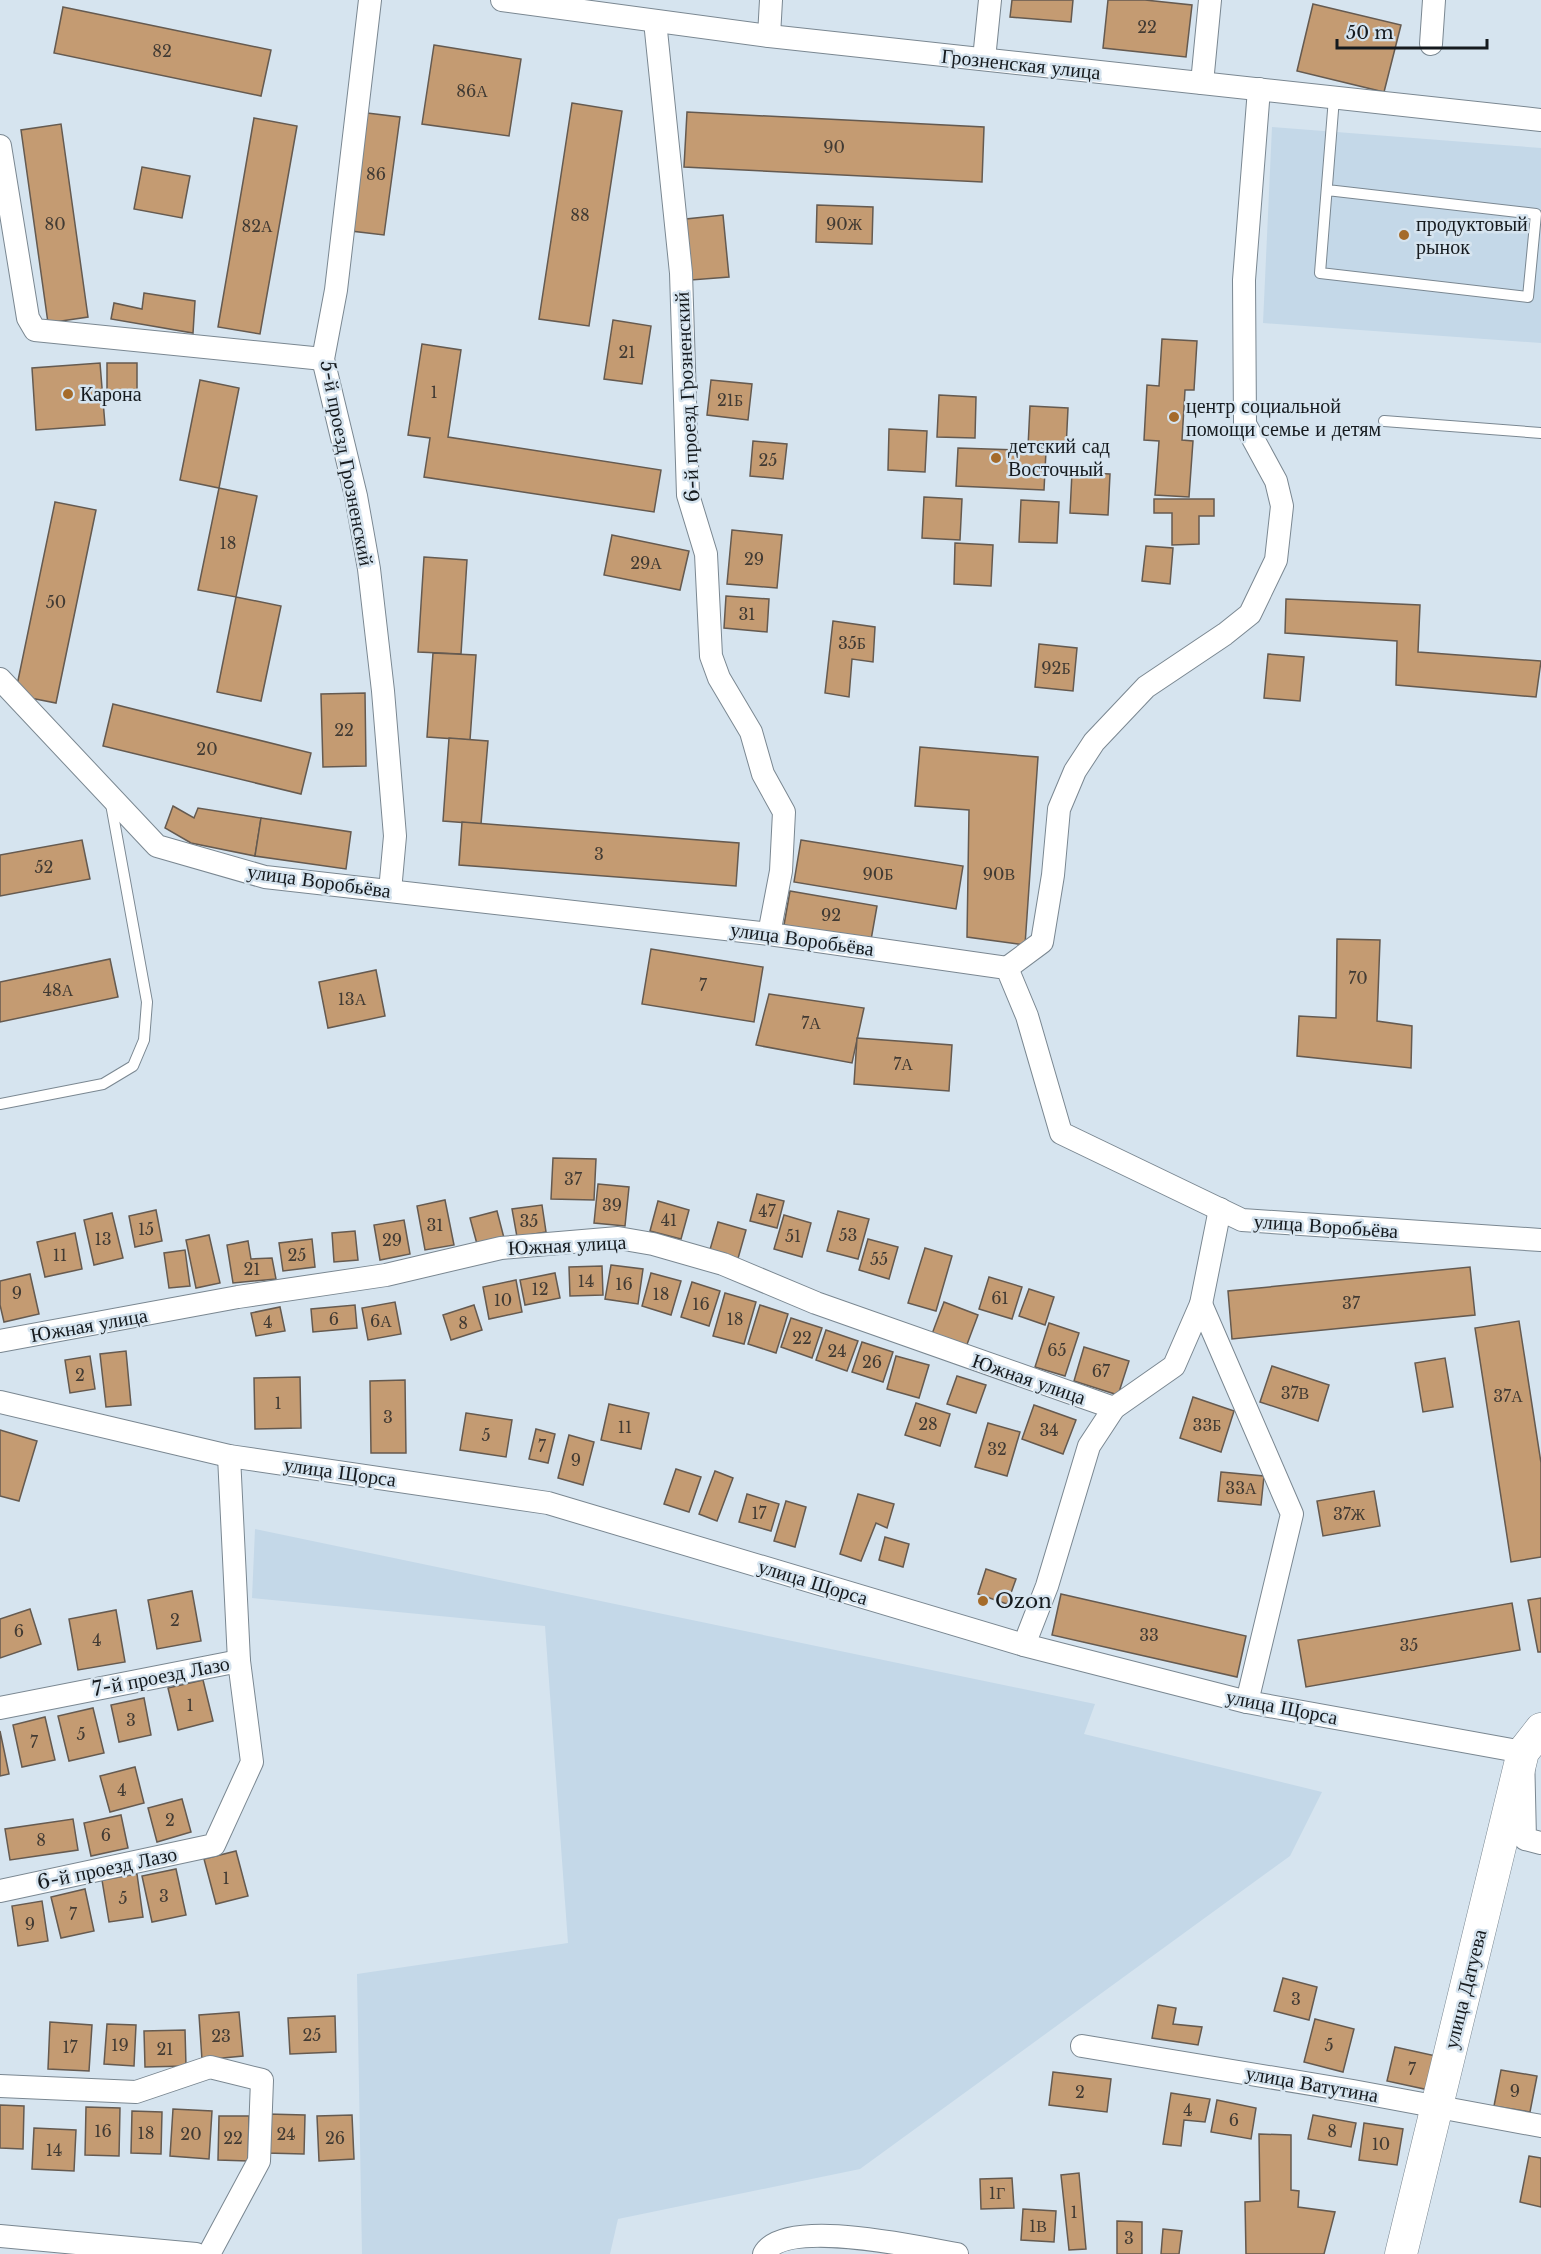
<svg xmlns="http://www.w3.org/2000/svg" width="1541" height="2254" viewBox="0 0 1541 2254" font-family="'Libre Baskerville',serif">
<rect width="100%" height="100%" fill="#d6e4ef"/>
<g fill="#c4d8e8">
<polygon points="1272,127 1541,148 1541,343 1263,323"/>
<polygon points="255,1529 1095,1704 1084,1734 1322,1792 1290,1856 860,2169 618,2219 610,2254 362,2254 357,1974 568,1943 545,1626 252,1598"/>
</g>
<g fill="#c49b72" stroke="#655a50" stroke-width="1.5">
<polygon points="1012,0 1073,0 1071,22 1010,17"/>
<polygon points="1108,0 1145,0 1192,5 1186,57 1103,48"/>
<polygon points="1313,4 1401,25 1384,92 1297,71"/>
<polygon points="63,7 271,50 261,96 54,53"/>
<polygon points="434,45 521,59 509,136 422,124"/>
<polygon points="572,103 622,111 589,326 539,319"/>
<polygon points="687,112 984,127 982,182 684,167"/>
<polygon points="367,113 400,117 384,235 351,231"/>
<polygon points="254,118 297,126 260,334 218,327"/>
<polygon points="61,124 88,317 48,323 21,130"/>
<polygon points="142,167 190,176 182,218 134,209"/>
<polygon points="817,205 873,207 872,244 816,242"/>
<polygon points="723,215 729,277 691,280 686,219"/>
<polygon points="144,293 195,301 193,333 111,319 114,303 142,309"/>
<polygon points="613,320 651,326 642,384 604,379"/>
<polygon points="1162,339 1197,341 1194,390 1185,390 1182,440 1193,441 1189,497 1155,495 1159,441 1144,440 1147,385 1159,386"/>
<polygon points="422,344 461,350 448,437 661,470 654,512 424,477 430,438 408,435"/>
<polygon points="100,363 105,425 36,430 32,368"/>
<rect x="107" y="363" width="30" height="29"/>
<polygon points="200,380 239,388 219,488 180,480"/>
<polygon points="711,380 752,384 748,420 707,415"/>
<polygon points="939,395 976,397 975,438 937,437"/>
<polygon points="1030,406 1068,408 1066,449 1028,447"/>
<polygon points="889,429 927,431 925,472 888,470"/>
<polygon points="753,441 787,444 783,479 750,476"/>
<polygon points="958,448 1046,451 1044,490 956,486"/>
<polygon points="1072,472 1110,474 1108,515 1070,513"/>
<polygon points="219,488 257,496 236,597 198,590"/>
<polygon points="924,497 962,499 960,540 922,538"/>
<polygon points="1154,499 1214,499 1214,516 1199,516 1199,544 1172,545 1172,513 1154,513"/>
<polygon points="1021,500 1059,502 1057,543 1019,542"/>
<polygon points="55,502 96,510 56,703 15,695"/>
<polygon points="732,530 782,535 777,588 727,584"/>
<polygon points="612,535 689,551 680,590 604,575"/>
<polygon points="955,543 993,545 991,586 954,584"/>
<polygon points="1146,546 1173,548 1170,584 1142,581"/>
<polygon points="424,557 467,560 461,654 418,652"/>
<polygon points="726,596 769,599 767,632 724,628"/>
<polygon points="236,597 281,606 261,701 217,692"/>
<polygon points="1286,599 1420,605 1418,652 1541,661 1536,697 1396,685 1397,641 1285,633"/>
<polygon points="833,621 875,627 873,662 852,659 849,697 825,693"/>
<polygon points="1039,644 1077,648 1073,691 1035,687"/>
<polygon points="433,653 476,655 470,740 427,737"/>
<polygon points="1268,654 1304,657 1300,701 1264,698"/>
<polygon points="365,693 366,766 323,767 321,694"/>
<polygon points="113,704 311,753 301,794 103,746"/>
<polygon points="449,738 488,741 481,824 443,821"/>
<polygon points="920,747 1038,757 1025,945 967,937 969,810 915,806"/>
<polygon points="173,806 194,818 198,808 261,818 255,856 191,843 165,828"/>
<polygon points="261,818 351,832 346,869 255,856"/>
<polygon points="462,822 739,843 736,886 459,865"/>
<polygon points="82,840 90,879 0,896 0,855"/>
<polygon points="801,840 963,866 956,909 794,882"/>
<polygon points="790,891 877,906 871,940 784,925"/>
<polygon points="1337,939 1380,940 1377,1021 1412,1026 1411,1068 1297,1056 1299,1016 1336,1018"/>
<polygon points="651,949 763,967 754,1022 642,1004"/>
<polygon points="110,959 118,997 0,1022 0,982"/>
<polygon points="376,970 385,1016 328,1028 319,982"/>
<polygon points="769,994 864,1008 852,1063 756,1045"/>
<polygon points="857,1038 952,1045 949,1091 854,1084"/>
<polygon points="553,1158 596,1159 594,1200 551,1199"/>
<polygon points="598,1184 629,1187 625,1226 594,1223"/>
<polygon points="757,1194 784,1201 777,1228 750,1221"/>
<polygon points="445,1200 454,1245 425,1250 417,1206"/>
<polygon points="658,1201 689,1210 681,1239 650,1231"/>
<polygon points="542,1205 546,1232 517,1237 512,1209"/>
<polygon points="156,1210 162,1241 135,1247 129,1216"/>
<polygon points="497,1211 504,1238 477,1244 470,1218"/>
<polygon points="838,1211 869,1219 858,1259 827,1251"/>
<polygon points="112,1213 123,1258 94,1265 84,1220"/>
<polygon points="784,1215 811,1223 802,1257 774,1249"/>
<polygon points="404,1220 410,1254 380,1260 374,1225"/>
<polygon points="718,1222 746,1230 737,1262 709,1253"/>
<polygon points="355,1231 358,1260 334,1262 332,1233"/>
<polygon points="75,1233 82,1269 45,1277 37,1242"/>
<polygon points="209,1235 220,1283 196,1288 186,1240"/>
<polygon points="312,1239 315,1267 283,1271 279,1243"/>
<polygon points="868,1239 898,1247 889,1279 859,1270"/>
<polygon points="248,1241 251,1259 272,1258 276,1279 233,1283 227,1245"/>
<polygon points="925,1248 952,1256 936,1311 908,1303"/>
<polygon points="185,1250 190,1286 169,1288 164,1253"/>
<polygon points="611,1265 643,1269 638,1304 605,1299"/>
<polygon points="602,1266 603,1295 570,1296 569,1267"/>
<polygon points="1470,1267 1475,1315 1232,1339 1228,1291"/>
<polygon points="555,1273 560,1298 525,1305 520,1280"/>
<polygon points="651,1273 681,1281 671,1315 642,1306"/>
<polygon points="30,1274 39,1314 4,1322 0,1305 0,1281"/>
<polygon points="989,1277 1022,1287 1012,1319 979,1309"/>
<polygon points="516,1280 522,1312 489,1319 483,1287"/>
<polygon points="692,1282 720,1291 709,1326 681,1317"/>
<polygon points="1029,1289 1054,1297 1045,1325 1019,1316"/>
<polygon points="725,1293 756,1302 744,1344 713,1336"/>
<polygon points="395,1302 401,1334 368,1340 362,1308"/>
<polygon points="944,1302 978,1315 966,1347 932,1334"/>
<polygon points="355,1305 357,1328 313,1332 311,1309"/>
<polygon points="474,1305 482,1330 451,1340 443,1315"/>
<polygon points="760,1305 788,1314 776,1353 748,1344"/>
<polygon points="280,1307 285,1331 256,1336 251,1313"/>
<polygon points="791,1318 822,1328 812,1358 781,1347"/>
<polygon points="1519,1321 1541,1463 1541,1557 1511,1562 1475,1328"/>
<polygon points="1049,1323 1079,1333 1065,1376 1035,1367"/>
<polygon points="826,1330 858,1341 847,1371 816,1360"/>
<polygon points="862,1342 893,1352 883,1382 852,1372"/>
<polygon points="1084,1347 1129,1361 1118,1395 1074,1381"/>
<polygon points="126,1351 131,1405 106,1407 100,1354"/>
<polygon points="90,1356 95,1389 70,1393 65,1360"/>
<polygon points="896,1356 929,1365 919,1398 887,1389"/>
<polygon points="1445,1358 1453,1407 1423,1412 1415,1363"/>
<polygon points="1272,1366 1329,1385 1318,1421 1260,1402"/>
<polygon points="957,1376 986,1385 976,1413 947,1404"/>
<polygon points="300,1377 301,1428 255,1429 254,1378"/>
<polygon points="405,1380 406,1453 371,1453 370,1381"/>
<polygon points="1193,1397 1234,1411 1221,1452 1180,1438"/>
<polygon points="916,1403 950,1414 940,1446 905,1435"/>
<polygon points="609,1404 649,1413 641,1449 601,1440"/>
<polygon points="1034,1405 1076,1420 1063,1454 1022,1439"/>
<polygon points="466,1413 512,1420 506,1457 460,1450"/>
<polygon points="988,1423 1020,1432 1007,1476 975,1467"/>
<polygon points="536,1429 555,1434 548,1463 529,1459"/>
<polygon points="0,1430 37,1441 19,1501 0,1496"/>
<polygon points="569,1435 594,1442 583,1485 558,1478"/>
<polygon points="676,1469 701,1477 689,1512 664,1504"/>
<polygon points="715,1471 733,1478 717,1521 699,1514"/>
<polygon points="1221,1472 1264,1476 1261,1505 1218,1501"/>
<polygon points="1374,1491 1380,1526 1323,1536 1317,1501"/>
<polygon points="747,1494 779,1504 771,1531 739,1522"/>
<polygon points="858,1494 894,1504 887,1528 876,1523 861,1561 840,1554"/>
<polygon points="786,1501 806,1507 795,1547 774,1541"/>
<polygon points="885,1537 909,1544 903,1567 879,1560"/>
<polygon points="986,1569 1016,1579 1007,1604 978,1594"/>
<polygon points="192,1591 201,1641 157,1649 148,1600"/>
<polygon points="1061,1594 1246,1636 1237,1677 1052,1635"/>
<polygon points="1541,1598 1541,1652 1538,1652 1528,1600"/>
<polygon points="1512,1603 1520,1650 1306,1687 1298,1640"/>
<polygon points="30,1609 41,1644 0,1658 0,1619"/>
<polygon points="116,1610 125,1662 78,1670 69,1619"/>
<polygon points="203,1680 213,1721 178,1730 168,1688"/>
<polygon points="144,1698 151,1735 119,1742 111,1705"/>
<polygon points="93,1708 104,1753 69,1761 58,1716"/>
<polygon points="45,1717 55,1760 22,1767 13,1725"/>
<polygon points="0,1731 9,1774 0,1776"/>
<polygon points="135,1767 144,1803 110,1812 100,1776"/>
<polygon points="182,1799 191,1832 157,1842 148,1808"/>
<polygon points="121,1815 128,1848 91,1856 84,1823"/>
<polygon points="73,1819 78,1850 10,1860 5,1829"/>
<polygon points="236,1851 248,1896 216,1904 204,1859"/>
<polygon points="176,1869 186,1915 152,1922 142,1876"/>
<polygon points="137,1874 143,1917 109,1922 102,1880"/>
<polygon points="85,1889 94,1931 61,1938 51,1897"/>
<polygon points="42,1901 48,1941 18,1946 12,1906"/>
<polygon points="1283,1978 1317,1987 1309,2020 1274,2011"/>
<polygon points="1158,2005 1176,2008 1173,2024 1202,2027 1198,2045 1152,2038"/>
<polygon points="239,2012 243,2056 202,2060 199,2015"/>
<polygon points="335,2016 336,2052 290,2054 288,2018"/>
<polygon points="1315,2019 1354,2029 1343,2072 1304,2062"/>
<polygon points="50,2022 92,2025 89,2071 48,2069"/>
<polygon points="107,2024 136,2025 134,2066 104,2064"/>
<polygon points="185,2030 186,2066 145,2067 144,2031"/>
<polygon points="1395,2047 1436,2056 1429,2090 1387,2081"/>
<polygon points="1501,2070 1537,2076 1530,2112 1494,2106"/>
<polygon points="1053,2072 1111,2079 1107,2112 1049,2105"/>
<polygon points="1171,2093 1210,2099 1205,2122 1184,2120 1181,2146 1163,2144"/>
<polygon points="1217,2100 1256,2108 1251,2139 1211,2132"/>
<polygon points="0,2105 24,2106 23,2149 0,2148"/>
<polygon points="86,2107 120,2108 119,2156 85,2155"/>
<polygon points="173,2109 212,2111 209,2159 170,2156"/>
<polygon points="132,2111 162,2112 161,2154 131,2153"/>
<polygon points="267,2114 305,2115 304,2154 266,2153"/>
<polygon points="352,2115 354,2159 319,2161 317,2116"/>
<polygon points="1313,2115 1356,2123 1351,2147 1308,2139"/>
<polygon points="219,2116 249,2116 248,2161 218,2160"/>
<polygon points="1364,2123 1403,2129 1397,2165 1359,2160"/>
<polygon points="34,2128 76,2130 74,2171 32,2169"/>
<polygon points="1259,2134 1291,2135 1291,2190 1299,2191 1298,2207 1335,2212 1324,2254 1246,2254 1245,2202 1260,2201"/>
<polygon points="1529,2156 1541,2158 1541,2207 1520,2202"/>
<polygon points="1079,2173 1086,2249 1069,2250 1061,2175"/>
<polygon points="1012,2178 1014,2208 981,2209 980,2179"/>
<polygon points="1023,2209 1056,2211 1054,2242 1021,2240"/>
<polygon points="1117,2221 1142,2222 1142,2254 1117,2254"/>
<polygon points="1163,2229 1182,2231 1179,2254 1161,2254"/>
</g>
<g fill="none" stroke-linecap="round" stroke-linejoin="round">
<g stroke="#7a8791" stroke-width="12">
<g id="lane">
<polyline points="1327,190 1536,214 1528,297 1320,273 1334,98"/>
<polyline points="1384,421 1541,433"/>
<polyline points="0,1104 103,1084 133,1066 144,1040 147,1002 111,804"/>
</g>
</g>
<g stroke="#7a8791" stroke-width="24">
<g id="street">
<polyline points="370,0 336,290 323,359 356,496 369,569 383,691 395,836 390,891"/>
<polyline points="502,0 769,36 1541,120"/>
<polyline points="655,21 681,273 688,495 706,554 711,656 719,678 751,732 763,774 784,812 781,871 769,934"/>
<polyline points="769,36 771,0"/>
<polyline points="1431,44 1434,0"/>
<polyline points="984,59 990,0"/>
<polyline points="1202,83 1210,0"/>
<polyline points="0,146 28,318 35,330 323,359"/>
<polyline points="0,679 157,846 265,877 769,934 1007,968 1027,1016 1061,1133 1242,1220 1541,1240"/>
<polyline points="1007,968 1042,942 1053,875 1059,809 1075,771 1094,742 1146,687 1225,634 1250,614 1276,560 1282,506 1276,481 1245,424 1244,280 1259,89"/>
<polyline points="1201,1304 1292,1514 1247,1702"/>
<polyline points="0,1341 238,1297 386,1275 501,1248 618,1238 653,1244 723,1264 816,1303 1114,1408"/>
<polyline points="0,1402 229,1456 548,1503 1024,1645 1247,1702 1523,1752 1525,1839 1541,1843"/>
<polyline points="229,1456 239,1661"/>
<polyline points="1024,1645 1047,1586 1089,1446 1114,1408 1174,1366 1201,1304 1220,1209"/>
<polyline points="0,1708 239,1661 252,1762 214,1845 0,1891"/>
<polyline points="1082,2046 1353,2091 1541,2126"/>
<polyline points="0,2086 136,2092 210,2067 262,2080 259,2161 209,2254"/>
<polyline points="0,2236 196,2254"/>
<path d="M 764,2254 C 784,2216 920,2248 957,2254"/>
</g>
</g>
<g stroke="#7a8791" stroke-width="33">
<polyline id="secondary" points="1401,2254 1523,1752 1541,1729"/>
</g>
<use href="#lane" stroke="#fff" stroke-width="10"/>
<use href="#street" stroke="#fff" stroke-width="22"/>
<use href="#secondary" stroke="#fff" stroke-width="32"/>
</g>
<g fill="#a56b2a" stroke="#d6e4ef" stroke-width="2">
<circle cx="1404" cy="235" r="6"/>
<circle cx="68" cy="394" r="6"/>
<circle cx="1174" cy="417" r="6"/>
<circle cx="996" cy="458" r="6"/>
<circle cx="983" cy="1601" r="6"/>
</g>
<g text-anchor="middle" stroke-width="5" stroke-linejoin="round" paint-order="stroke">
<g font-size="16" fill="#413a33">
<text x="1147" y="33">22</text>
<text x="162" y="57">82</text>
<text x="472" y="97">86А</text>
<text x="834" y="153">90</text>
<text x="376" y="180">86</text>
<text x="580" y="221">88</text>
<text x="55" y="230">80</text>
<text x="844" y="230">90Ж</text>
<text x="257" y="232">82А</text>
<text x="627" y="358">21</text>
<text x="434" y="398">1</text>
<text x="730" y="406">21Б</text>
<text x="768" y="466">25</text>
<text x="228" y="549">18</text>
<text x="754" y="565">29</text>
<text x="646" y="569">29А</text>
<text x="56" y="608">50</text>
<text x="747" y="620">31</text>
<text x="852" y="649">35Б</text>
<text x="1056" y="674">92Б</text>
<text x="344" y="736">22</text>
<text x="207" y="755">20</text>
<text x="599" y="860">3</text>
<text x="44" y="873">52</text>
<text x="878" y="880">90Б</text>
<text x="999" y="880">90В</text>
<text x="831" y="921">92</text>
<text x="1358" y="984">70</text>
<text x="703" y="991">7</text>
<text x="58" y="996">48А</text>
<text x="352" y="1005">13А</text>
<text x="811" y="1029">7А</text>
<text x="903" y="1070">7А</text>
<text x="573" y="1185">37</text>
<text x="612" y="1211">39</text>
<text x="767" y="1217">47</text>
<text x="669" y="1226">41</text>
<text x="529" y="1227">35</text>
<text x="435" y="1231">31</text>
<text x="146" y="1235">15</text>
<text x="848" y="1241">53</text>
<text x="793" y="1242">51</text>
<text x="103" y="1245">13</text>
<text x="392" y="1246">29</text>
<text x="60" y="1261">11</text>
<text x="297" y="1261">25</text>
<text x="879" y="1265">55</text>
<text x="252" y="1275">21</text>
<text x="586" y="1287">14</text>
<text x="624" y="1290">16</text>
<text x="540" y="1295">12</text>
<text x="17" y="1299">9</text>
<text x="661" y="1300">18</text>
<text x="1000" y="1304">61</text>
<text x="503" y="1306">10</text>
<text x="1351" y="1309">37</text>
<text x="701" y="1310">16</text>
<text x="334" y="1325">6</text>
<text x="735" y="1325">18</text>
<text x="381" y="1327">6А</text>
<text x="268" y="1328">4</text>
<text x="463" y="1329">8</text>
<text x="802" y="1344">22</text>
<text x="1057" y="1356">65</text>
<text x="837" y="1357">24</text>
<text x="872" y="1368">26</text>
<text x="1101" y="1377">67</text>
<text x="80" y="1381">2</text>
<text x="1295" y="1399">37В</text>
<text x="1508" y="1402">37А</text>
<text x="278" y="1409">1</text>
<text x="388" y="1423">3</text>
<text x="928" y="1430">28</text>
<text x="1207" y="1431">33Б</text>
<text x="625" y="1433">11</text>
<text x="1049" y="1436">34</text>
<text x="486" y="1441">5</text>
<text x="542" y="1452">7</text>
<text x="997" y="1455">32</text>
<text x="576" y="1466">9</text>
<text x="1241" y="1494">33А</text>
<text x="759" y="1519">17</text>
<text x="1349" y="1520">37Ж</text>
<text x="175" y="1626">2</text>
<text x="19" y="1637">6</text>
<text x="1149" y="1641">33</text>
<text x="97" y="1646">4</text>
<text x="1409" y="1651">35</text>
<text x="190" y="1711">1</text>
<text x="131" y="1726">3</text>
<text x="81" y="1740">5</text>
<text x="34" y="1748">7</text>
<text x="122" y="1796">4</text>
<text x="170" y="1826">2</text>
<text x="106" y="1841">6</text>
<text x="41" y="1846">8</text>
<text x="226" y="1884">1</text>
<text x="164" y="1902">3</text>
<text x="123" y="1904">5</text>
<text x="73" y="1920">7</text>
<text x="30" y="1930">9</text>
<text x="1296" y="2005">3</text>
<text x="312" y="2041">25</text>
<text x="221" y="2042">23</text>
<text x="120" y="2051">19</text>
<text x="1329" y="2051">5</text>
<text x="70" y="2053">17</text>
<text x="165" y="2055">21</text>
<text x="1412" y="2075">7</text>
<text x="1515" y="2097">9</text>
<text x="1080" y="2098">2</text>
<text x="1188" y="2116">4</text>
<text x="1234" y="2126">6</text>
<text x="103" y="2137">16</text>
<text x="1332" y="2137">8</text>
<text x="146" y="2139">18</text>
<text x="191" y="2140">20</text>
<text x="286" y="2140">24</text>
<text x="233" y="2144">22</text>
<text x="335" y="2144">26</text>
<text x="1381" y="2150">10</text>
<text x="54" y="2156">14</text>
<text x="997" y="2199">1Г</text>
<text x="1074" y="2218">1</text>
<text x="1038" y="2232">1В</text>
<text x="1129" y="2244">3</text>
</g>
<g font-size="20" fill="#151a1e" stroke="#d6e4ef">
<text transform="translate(1021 64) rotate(6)" y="7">Грозненская улица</text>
<text transform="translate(687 397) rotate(-93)" y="7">6-й проезд Грозненский</text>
<text transform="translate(347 463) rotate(79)" y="7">5-й проезд Грозненский</text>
<text transform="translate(319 881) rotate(8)" y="7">улица Воробьёва</text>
<text transform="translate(802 939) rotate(8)" y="7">улица Воробьёва</text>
<text transform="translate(1326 1226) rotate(4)" y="7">улица Воробьёва</text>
<text transform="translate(567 1245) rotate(-3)" y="7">Южная улица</text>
<text transform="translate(89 1325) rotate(-10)" y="7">Южная улица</text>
<text transform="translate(1029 1379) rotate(19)" y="7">Южная улица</text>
<text transform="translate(340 1472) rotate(8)" y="7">улица Щорса</text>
<text transform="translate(813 1582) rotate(17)" y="7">улица Щорса</text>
<text transform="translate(161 1676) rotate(-11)" y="7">7-й проезд Лазо</text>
<text transform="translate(1282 1707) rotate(11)" y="7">улица Щорса</text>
<text transform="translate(107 1868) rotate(-12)" y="7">6-й проезд Лазо</text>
<text transform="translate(1465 1989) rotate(-76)" y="7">улица Датуева</text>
<text transform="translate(1312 2084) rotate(10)" y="7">улица Ватутина</text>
</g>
<g font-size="20" fill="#151a1e" stroke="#d6e4ef" text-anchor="start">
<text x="1416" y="231">продуктовый<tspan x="1416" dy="23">рынок</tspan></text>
<text x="80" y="401">Карона</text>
<text x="1186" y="413">центр социальной<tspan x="1186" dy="23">помощи семье и детям</tspan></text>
<text x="1008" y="453">детский сад<tspan x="1008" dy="23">Восточный</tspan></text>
<text x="995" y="1608">Ozon</text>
</g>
</g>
<path d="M1337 39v9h150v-9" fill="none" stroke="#151a1e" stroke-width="3"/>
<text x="1346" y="39" font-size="18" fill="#151a1e" stroke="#d6e4ef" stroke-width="4.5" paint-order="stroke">50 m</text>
</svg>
